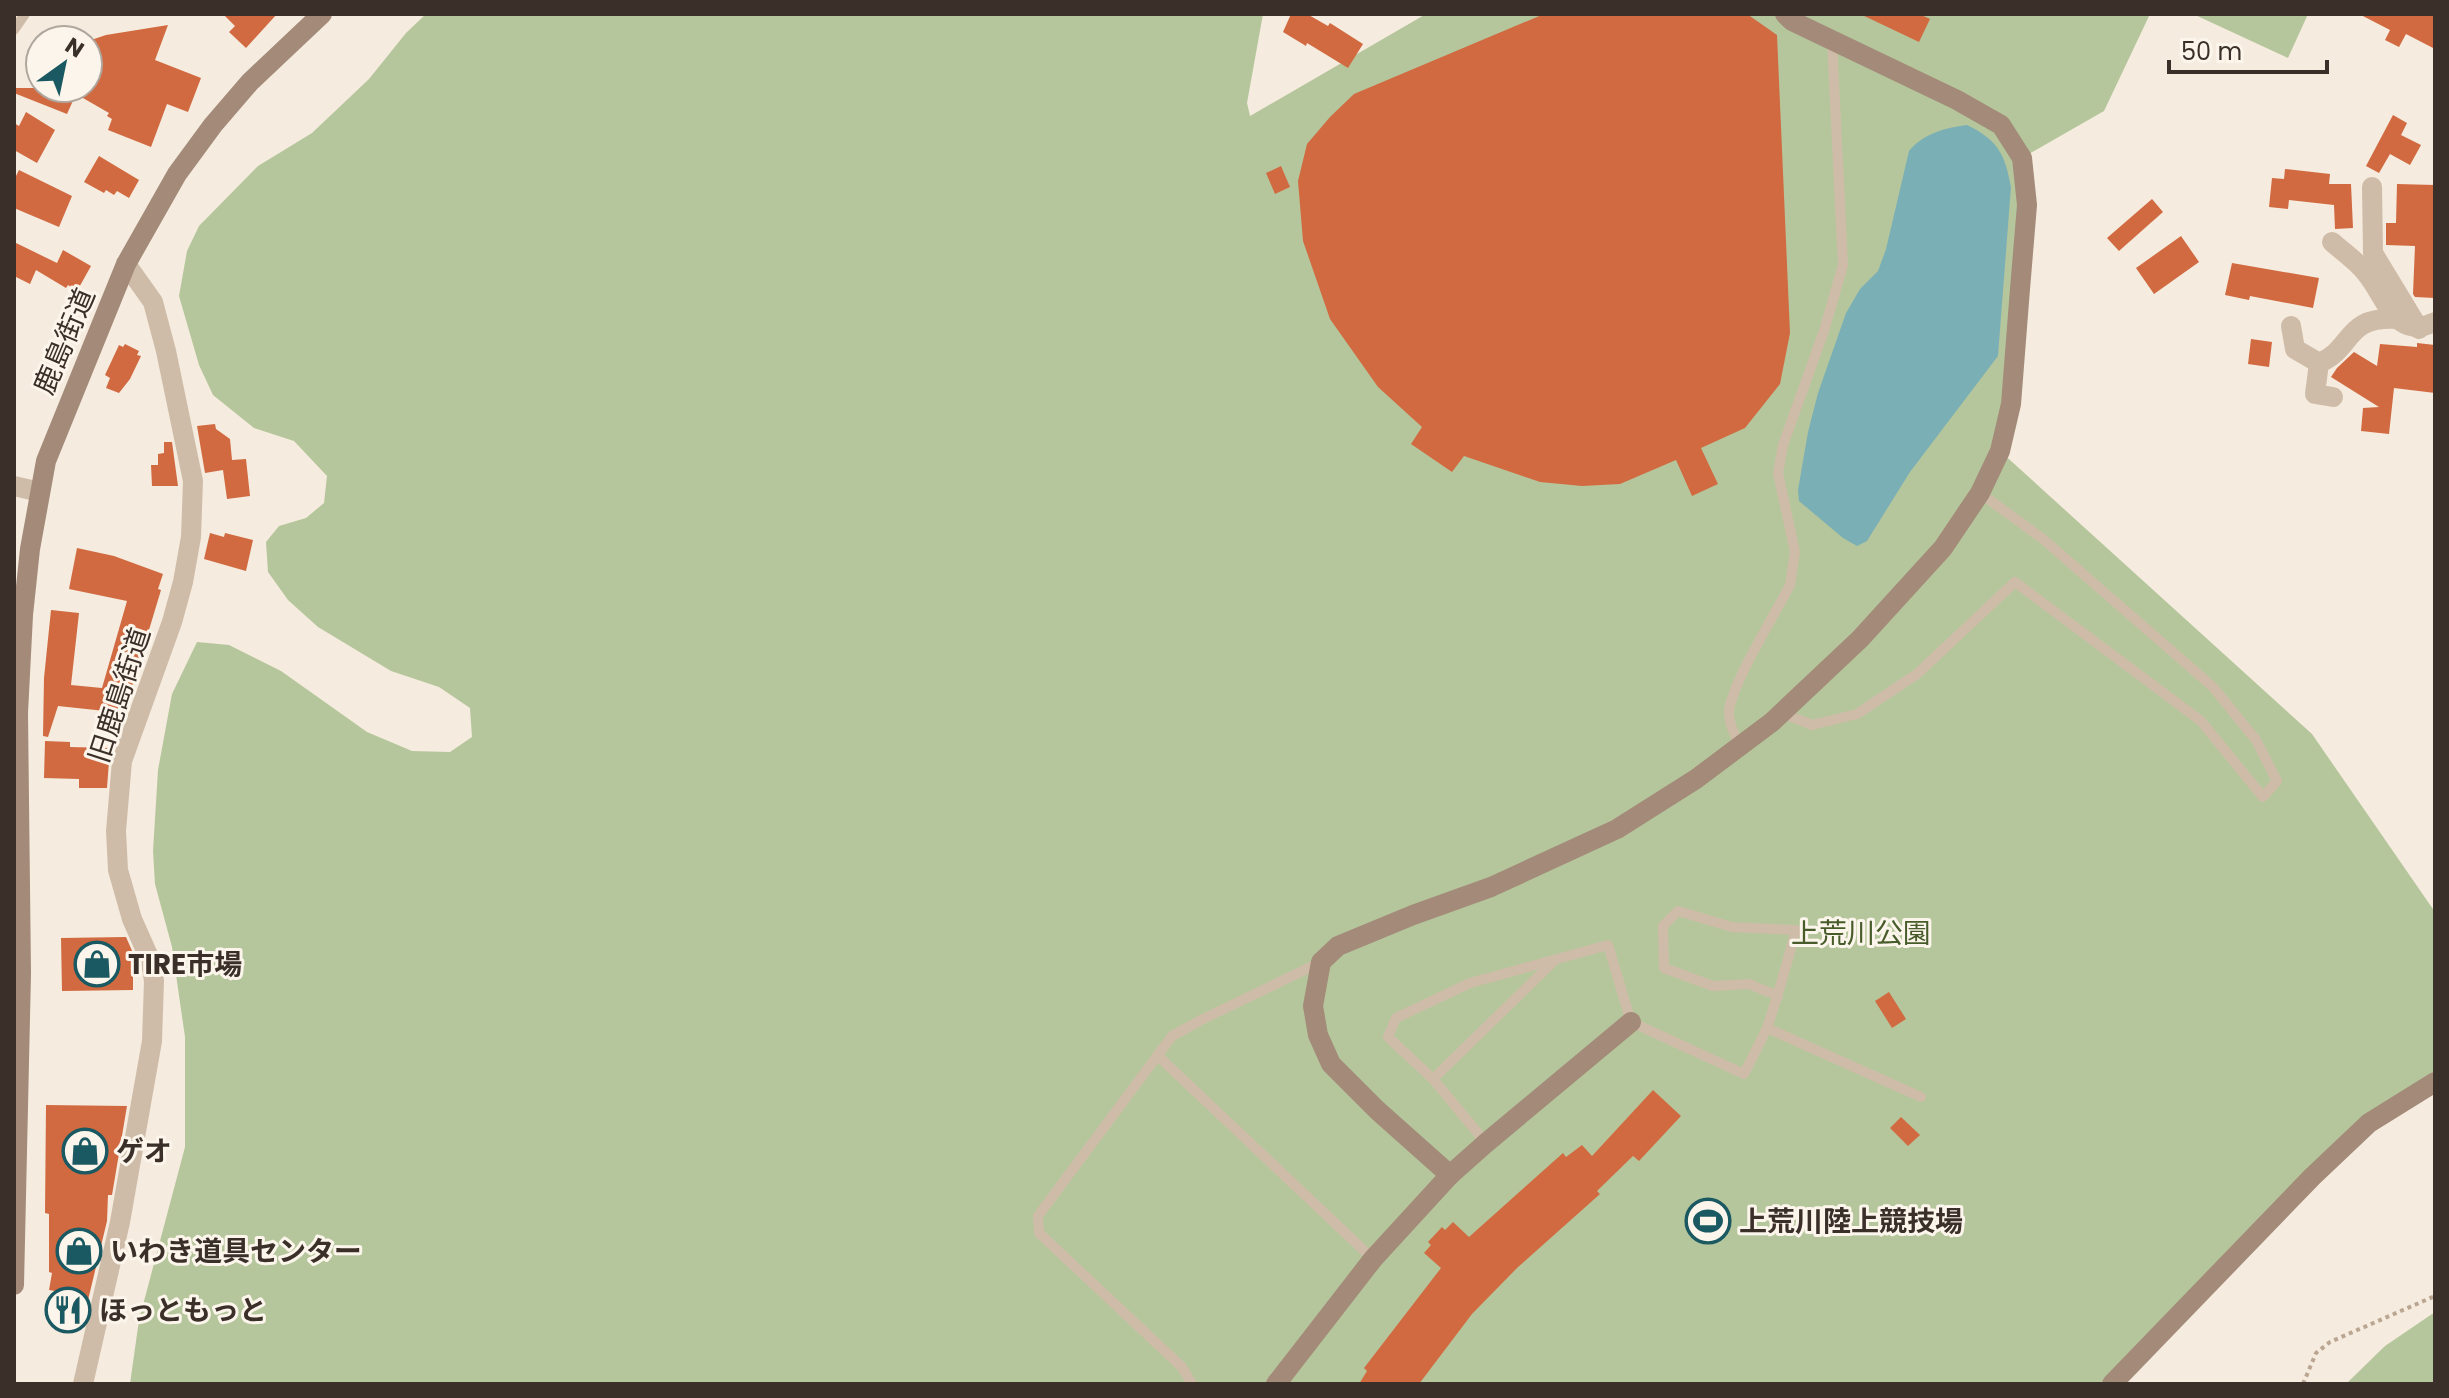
<svg xmlns="http://www.w3.org/2000/svg" width="2449" height="1398" viewBox="0 0 2449 1398" font-family="Poppins,'Noto Sans JP',sans-serif">
<rect width="100%" height="100%" fill="#f5ebde"/>
<g fill="#b6c69c">
<polygon points="426,14 1263,14 1247,103 1250,116 1426,14 2150,14 2104,111 2022,158 2000,451 2312,734 2435,912 2435,1082 2369,1123 2112,1384 130,1384 139,1320 185,1147 185,1037 172,947 155,884 153,851 158,770 172,694 197,642 229,645 281,671 367,732 412,751 450,752 472,737 470,708 439,687 391,671 318,627 288,600 268,572 266,542 279,526 306,518 324,503 327,476 294,441 254,428 213,395 199,365 179,296 187,251 199,226 258,166 312,133 369,79 406,33"/>
<polygon points="2193,14 2308,14 2288,58"/>
<polygon points="2435,1312 2435,1384 2346,1384 2385,1346"/>
</g>
<path fill="#7ab0b5" d="M 1967,125 C 1998,140 2005,154 2011,187 L 1998,356 L 1910,472 L 1867,541 L 1857,546 L 1843,538 L 1799,501 L 1798,490 L 1808,432 L 1818,393 L 1846,313 L 1860,289 L 1878,271 L 1886,249 L 1909,151 C 1924,133 1945,128 1967,125 Z"/>
<g fill="#d16a40">
<polygon points="223,14 277,14 246,48 229,32 235,26"/>
<polygon points="1291,14 1307,14 1328,26 1330,23 1363,44 1348,68 1307,43 1306,46 1283,32"/>
<polygon points="1544,14 1747,14 1777,35 1790,333 1780,384 1745,428 1701,448 1718,484 1692,496 1676,460 1620,484 1582,486 1540,482 1464,456 1452,472 1411,444 1422,427 1378,387 1330,319 1303,241 1298,181 1307,144 1330,117 1354,94"/>
<polygon points="1860,14 1919,14 1930,19 1919,42"/>
<polygon points="2359,14 2435,14 2435,49 2406,34 2399,47 2385,40 2390,30"/>
<polygon points="168,25 155,60 201,78 188,112 167,104 151,147 108,130 112,119 107,116 109,113 76,94 67,114 14,93 14,88 88,88 88,41 106,35"/>
<polygon points="26,112 55,130 37,163 14,150 14,123 19,126"/>
<polygon points="2393,115 2407,123 2401,135 2421,145 2410,165 2390,154 2379,173 2366,166"/>
<polygon points="99,156 139,180 129,198 117,191 114,195 106,190 104,193 84,182"/>
<polygon points="1281,166 1290,187 1275,194 1266,173"/>
<polygon points="2285,169 2330,174 2329,184 2351,184 2353,228 2335,229 2334,205 2289,200 2288,209 2269,207 2272,178 2284,179"/>
<polygon points="19,170 72,196 59,227 14,208 14,180"/>
<polygon points="2397,184 2435,185 2435,298 2415,297 2413,294 2415,246 2386,245 2386,223 2396,223"/>
<polygon points="2152,199 2163,212 2119,251 2107,238"/>
<polygon points="2181,236 2199,262 2154,294 2136,268"/>
<polygon points="14,242 57,263 63,250 91,266 77,291 68,285 66,288 36,270 30,284 14,276"/>
<polygon points="2232,263 2319,278 2313,308 2250,296 2249,300 2225,295"/>
<polygon points="2251,339 2272,342 2269,367 2248,364"/>
<polygon points="2417,343 2435,345 2435,393 2394,388 2389,434 2361,431 2363,408 2379,407 2331,377 2337,368 2354,352 2377,366 2380,344 2417,347"/>
<polygon points="125,344 139,351 137,355 141,356 130,379 119,393 106,388 110,378 105,375 119,345 123,347"/>
<polygon points="215,424 216,429 230,439 232,460 246,459 250,496 227,499 223,470 205,473 197,426"/>
<polygon points="164,442 172,442 178,486 152,486 151,465 158,465 158,454 164,453"/>
<polygon points="210,533 224,537 225,533 253,540 246,571 204,559"/>
<polygon points="77,548 114,556 163,574 158,589 161,590 124,713 58,706 48,737 43,736 44,678 51,610 79,613 71,685 102,688 127,601 69,589"/>
<polygon points="45,741 70,742 70,747 110,748 107,788 79,788 79,779 44,778"/>
<polygon points="126,937 133,953 133,990 62,991 61,938"/>
<polygon points="1889,992 1906,1019 1892,1028 1875,1001"/>
<polygon points="1653,1090 1681,1116 1639,1161 1633,1156 1597,1191 1600,1194 1517,1268 1472,1314 1419,1384 1359,1384 1367,1371 1364,1368 1441,1268 1424,1253 1431,1245 1428,1242 1442,1227 1445,1230 1453,1222 1469,1237 1563,1153 1566,1157 1582,1145 1592,1156"/>
<polygon points="46,1105 127,1106 112,1195 108,1195 107,1221 83,1321 50,1313 55,1291 49,1290 52,1273 49,1272 49,1214 45,1213"/>
<polygon points="1901,1117 1920,1135 1908,1146 1890,1128"/>
</g>
<g fill="none" stroke-linecap="round" stroke-linejoin="round">
<polyline stroke="#bba692" stroke-width="4" stroke-dasharray="4 4" stroke-linecap="butt" points="2303,1384 2316,1353 2330,1342 2435,1296"/>
<g stroke="#cfbca8" stroke-width="10">
<polyline points="14,30 25,14"/>
<polyline points="1782,713 1812,725 1857,714 1917,674 2015,582 2201,721 2263,797 2277,781 2256,740 2213,687 2043,539 1980,493"/>
<path d="M 1740,746 C 1735,735 1728,722 1729,710 C 1734,680 1775,614 1790,585 L 1795,552 L 1778,473 L 1783,445 L 1824,331 L 1843,265 L 1832,41"/>
<path d="M 1767,1028 C 1778,996 1787,963 1796,930 L 1732,927 L 1678,911 L 1663,926 L 1664,968 L 1713,986 L 1749,984 L 1778,996"/>
<polyline points="1158,1056 1373,1259"/>
<polyline points="1433,1079 1555,960"/>
<polyline points="1486,1143 1433,1079 1388,1037 1396,1018 1470,983 1608,945 1631,1022 1744,1074 1767,1028 1921,1097"/>
<polyline points="1192,1384 1182,1367 1039,1233 1038,1216 1172,1036 1201,1020 1319,963"/>
</g>
<g stroke="#cfbca8" stroke-width="20">
<polyline points="2372,187 2373,253 2419,329"/>
<path d="M 2332,242 C 2343,252 2357,261 2366,273 C 2387,298 2394,341 2435,322"/>
<path d="M 2291,326 L 2295,349 L 2319,363 C 2355,348 2343,316 2398,319"/>
<polyline points="2319,363 2315,394 2333,397"/>
<polyline points="14,486 40,492"/>
<polyline points="83,1384 120,1222 152,1041 154,981 151,962 132,919 118,870 116,831 122,761 172,622 183,582 191,537 193,481 166,351 153,302 126,264"/>
</g>
<g stroke="#a38a79" stroke-width="20">
<polyline points="1450,1175 1377,1110 1331,1064 1318,1035 1313,1006 1321,962 1338,946 1413,915 1491,887 1617,829 1696,779 1772,722 1860,639 1943,548 1980,493 2000,451 2011,404 2020,289 2027,205 2022,158 2001,125 1957,100 1792,21 1785,14"/>
<polyline points="14,1285 21,973 18,713 23,615 30,549 46,461 126,264 177,174 213,125 250,82 322,14"/>
<polyline points="1276,1384 1373,1259 1450,1175 1486,1143 1631,1022"/>
<polyline points="2112,1384 2312,1177 2369,1123 2435,1082"/>
</g>
</g>
<defs>
<g id="shop-ring" transform="scale(2.3)"><circle r="9.5" fill="#fcf5eb" stroke="#1a5961" stroke-width="1.5"/><path d="M-5-2.5h2.3a2.7 3.5 0 0 1 5.4 0H5L5.5 6h-11ZM-1.5-2.5h3a1.5 2.3 0 0 0-3 0Z" fill="#1a5961"/></g>
<g id="stadium-ring" transform="scale(2.3)"><circle r="9.5" fill="#fcf5eb" stroke="#1a5961" stroke-width="1.5"/><path d="M0-5a6.5 5 0 1 0 0 10a6.5 5 0 1 0 0-10ZM-3.5-1.8h7v3.6h-7Z" fill="#1a5961"/></g>
<g id="restaurant-ring" transform="scale(2.3)"><circle r="9.5" fill="#fcf5eb" stroke="#1a5961" stroke-width="1.5"/><path d="M-5-6h1v4h1v-4h1v4h1v-4h1v5L-1.5 .5V6h-2V.5L-5-1ZM5-6V6H3V1.5H1.5Q1.5-4 5-6Z" fill="#1a5961"/></g>
</defs>
<g fill-rule="evenodd">
<use href="#shop-ring" x="97" y="964"/>
<use href="#shop-ring" x="85" y="1151"/>
<use href="#stadium-ring" x="1708" y="1221"/>
<use href="#shop-ring" x="79" y="1251"/>
<use href="#restaurant-ring" x="68" y="1310"/>
</g>
<g text-anchor="middle" stroke-width="6" stroke-linejoin="round" paint-order="stroke">
<g font-size="28" fill="#3b3029" stroke="#fcf5eb">
<text transform="translate(64 341) rotate(-67)" y="10">鹿島街道</text>
<text transform="translate(119 695) rotate(-72)" y="10">旧鹿島街道</text>
</g>
<g font-size="28" fill="#475c2a" stroke="#fcf5eb">
<text x="1861" y="943">上荒川公園</text>
</g>
<g font-size="28" font-weight="bold" fill="#3b3029" stroke="#fcf5eb" text-anchor="start">
<text x="128" y="974">TIRE市場</text>
<text x="116" y="1161">ゲオ</text>
<text x="1739" y="1231">上荒川陸上競技場</text>
<text x="110" y="1261">いわき道具センター</text>
<text x="99" y="1320">ほっともっと</text>
</g>
</g>
<rect width="2449" height="1398" fill="none" stroke="#3b3029" stroke-width="32"/>
<g transform="translate(64 64) rotate(33)"><circle r="38" fill="#fcf5eb" stroke="#afa69d" stroke-width="2"/>
<path d="M0-6L14 30L0 20L-14 30Z" fill="#1a5961"/>
<text y="-12" font-size="22" font-weight="bold" text-anchor="middle" fill="#3b3029">N</text>
</g>
<path d="M2169 60v12h158v-12" fill="none" stroke="#3b3029" stroke-width="4"/>
<text x="2181" y="60" font-size="24" fill="#3b3029" stroke="#fcf5eb" stroke-width="6" paint-order="stroke">50 m</text>
</svg>
